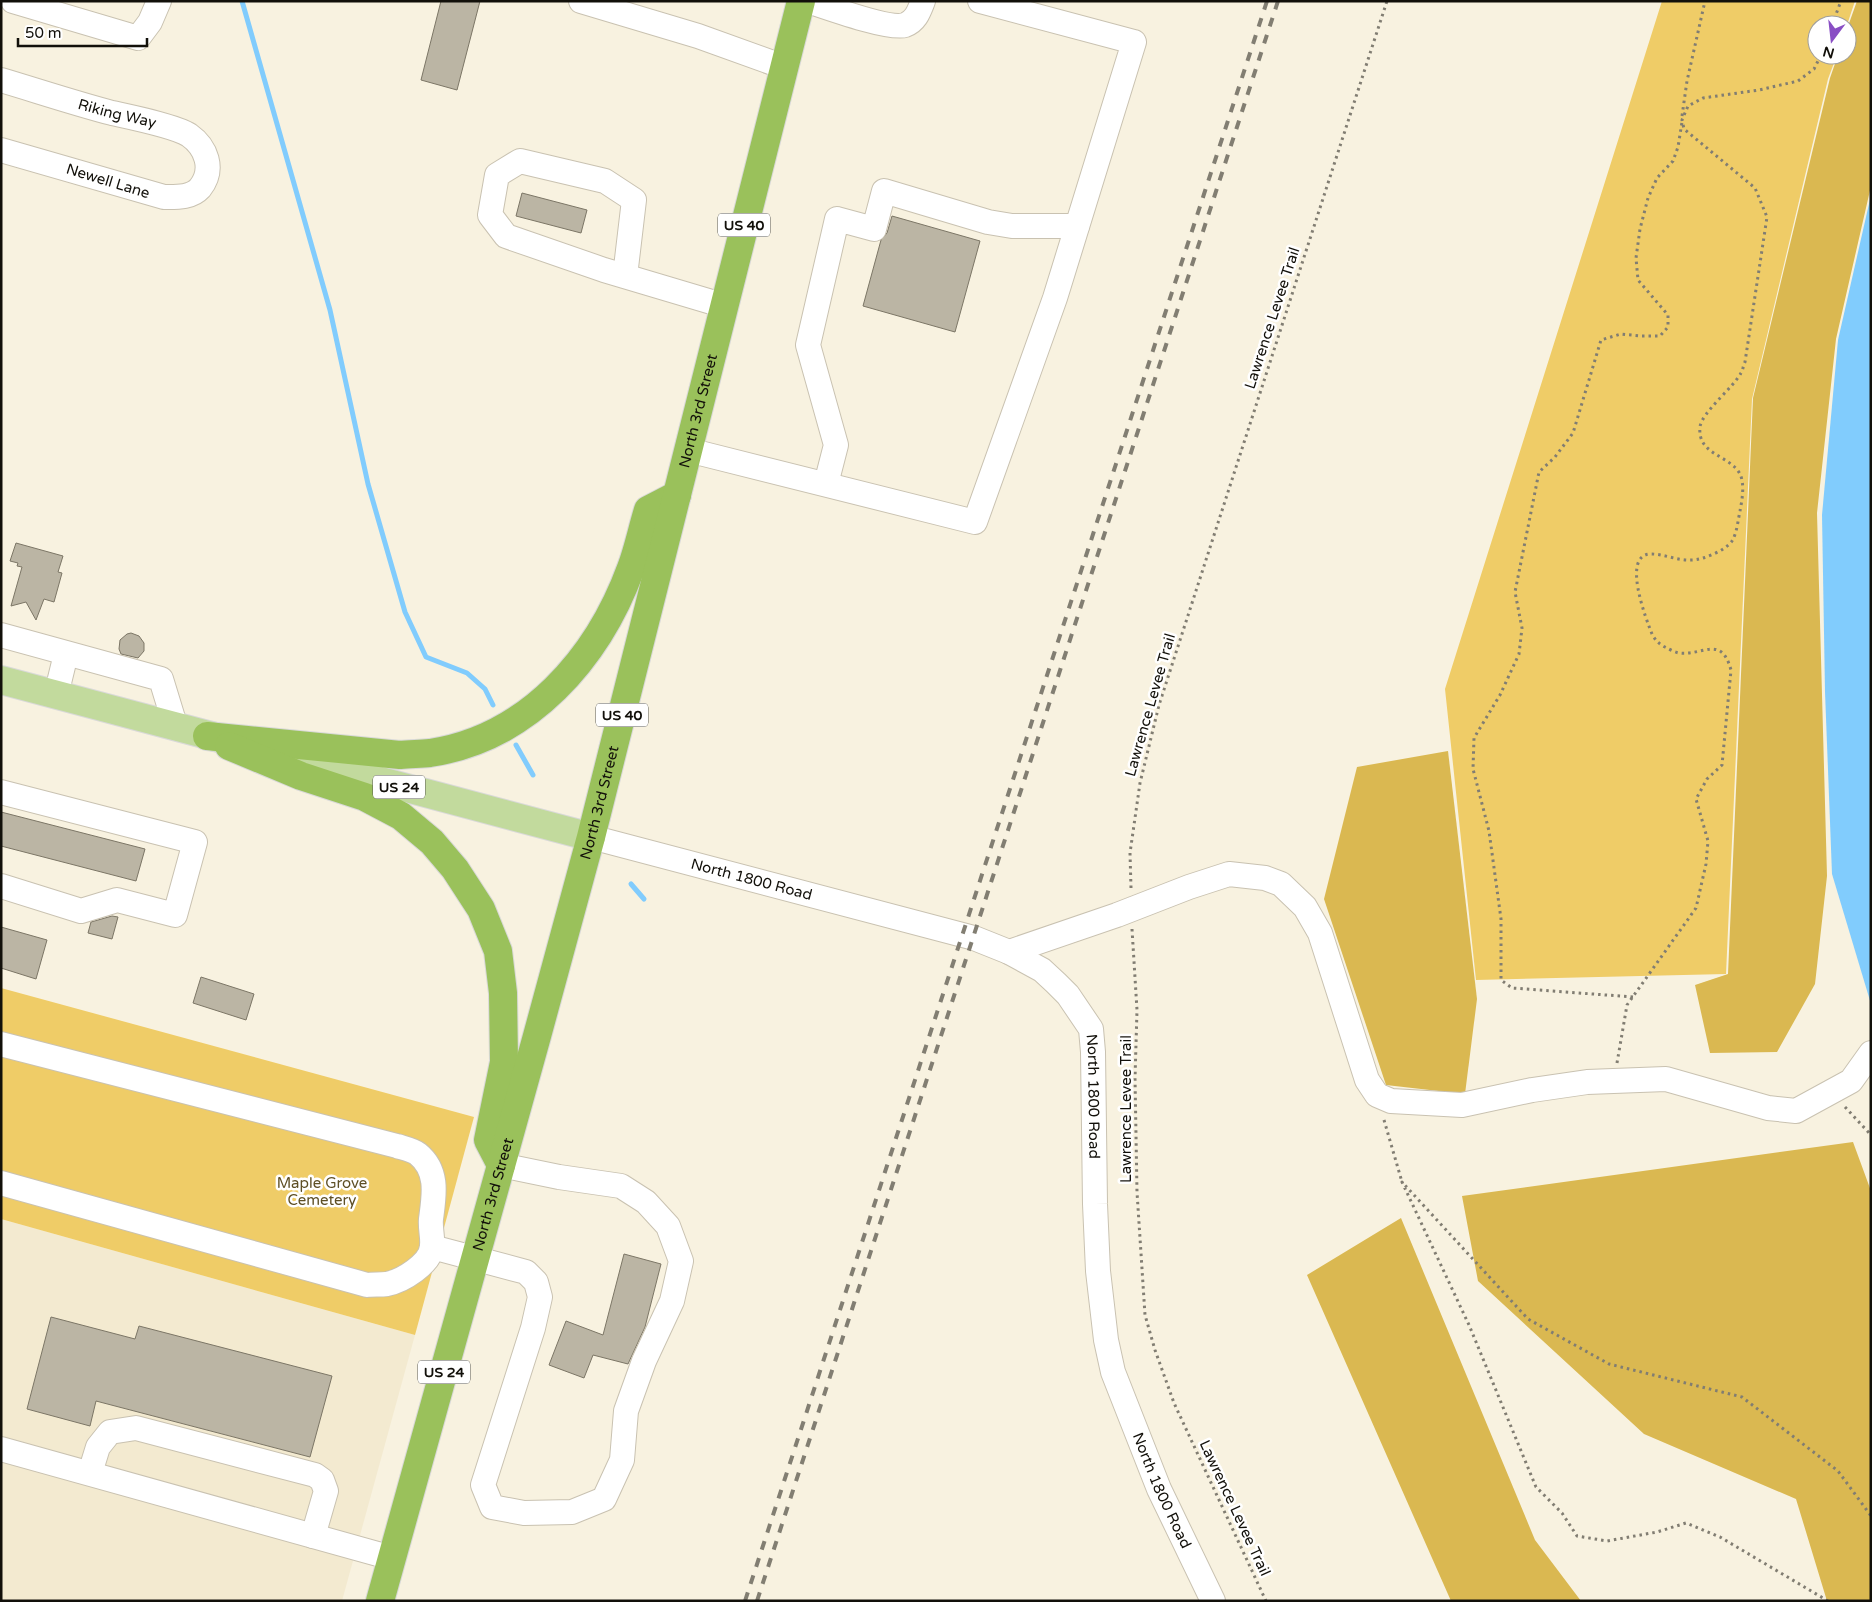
<svg xmlns="http://www.w3.org/2000/svg" width="1872" height="1602" viewBox="0 0 1872 1602" font-family="'Varela Round',sans-serif">
<rect width="100%" height="100%" fill="#f8f2e0"/>
<polygon fill="#f3ead0" points="1,1219 415,1335 342,1601 1,1601"/>
<g fill="#efcc67">
<polygon points="1662,1 1855,1 1847,25 1817,25 1817,55 1837,55 1828,79 1752,399 1726,974 1476,980 1445,689"/>
<polygon points="1,988 474,1117 415,1335 1,1219"/>
</g>
<g fill="#dab851">
<polygon points="1857,1 1871,1 1871,186 1836,339 1817,513 1827,876 1815,984 1777,1052 1710,1053 1695,985 1728,974 1753,398 1830,78 1838,55 1847,55 1847,29"/>
<polygon points="1448,751 1477,999 1465,1094 1386,1085 1324,899 1357,767"/>
<polygon points="1853,1142 1871,1191 1871,1601 1827,1601 1796,1499 1644,1434 1478,1281 1462,1196"/>
<polygon points="1401,1218 1535,1540 1581,1601 1451,1601 1307,1275"/>
</g>
<polygon fill="#81ccfd" points="1871,195 1871,1004 1832,874 1825,692 1822,515 1838,340"/>
<g fill="none" stroke-linecap="round" stroke-linejoin="round">
<g stroke="#81ccfd" stroke-width="5">
<polyline points="242,1 330,310 368,484 405,612 426,657 467,673 485,689 493,705"/>
<polyline points="516,745 533,775"/>
<polyline points="631,884 644,899"/>
</g>
</g>
<g fill="#bbb5a4" stroke="#7c7666">
<polygon points="441,1 480,1 457,90 421,80"/>
<polygon points="522,193 587,210 581,233 516,216"/>
<polygon points="892,216 980,241 955,332 863,306 881,240 887,233"/>
<polygon points="16,543 63,556 58,572 62,573 54,602 44,599 36,620 26,602 11,606 22,567 17,566 18,563 10,561"/>
<polygon points="131,633 139,636 144,643 144,651 138,658 121,654 119,649 120,640 127,634"/>
<polygon points="1,812 145,849 136,881 1,846"/>
<polygon points="112,916 118,917 112,939 88,933 91,922"/>
<polygon points="1,927 47,940 36,979 1,968"/>
<polygon points="201,977 254,994 246,1020 193,1003"/>
<polygon points="624,1254 661,1264 645,1327 628,1364 593,1355 584,1378 549,1365 566,1321 603,1335"/>
<polygon points="51,1317 135,1339 139,1326 332,1376 310,1457 96,1401 90,1426 27,1409"/>
</g>
<g fill="none" stroke-linecap="round" stroke-linejoin="round">
<g stroke="#c9c2b1" stroke-width="26">
<g id="minor">
<polyline points="13,1 138,38 150,22 159,1"/>
<polyline points="581,1 698,36 784,67"/>
<path d="M 808,1 C 826,7 890,30 905,25 C 916,21 919,11 923,1"/>
<path id="s1" d="M 1,80 C 38,91 74,103 112,113 C 130,117 175,126 189,135 C 206,147 215,169 200,188 C 191,198 176,197 164,197 L 1,150"/>
<polyline points="625,276 634,200 605,181 520,161 497,175 490,215 506,236 604,270 725,306"/>
<polyline points="688,450 975,522 1055,298 1134,42 980,1"/>
<polyline points="826,484 836,445 808,345 837,219 874,229 884,191 988,222 1012,226 1077,226"/>
<polyline points="1,635 161,679 176,728"/>
<polyline points="56,695 66,654"/>
<polyline points="1,792 195,842 175,915 117,900 81,911 1,886"/>
<path id="s2" d="M 591,837 L 974,938 L 1009,952 L 1042,970 L 1056,983 L 1068,995 L 1091,1029 L 1093,1052 L 1095,1204 L 1098,1271 L 1106,1340 L 1113,1372 L 1159,1489 L 1213,1601"/>
<polyline points="1009,952 1117,915 1189,887 1229,874 1265,878 1281,884 1305,907 1320,933 1367,1080 1377,1095 1391,1101 1462,1105 1532,1090 1587,1082 1666,1079 1768,1108 1796,1111 1851,1081 1871,1053"/>
<path d="M 1,1044 L 397,1146 C 403,1148 413,1150 418,1154 C 439,1171 434,1196 431,1219 C 430,1228 433,1237 432,1246 C 431,1264 402,1281 387,1284 C 380,1285 373,1284 367,1285 L 1,1183"/>
<polyline points="432,1247 526,1272 536,1282 540,1297 533,1328 483,1485 492,1507 524,1513 572,1512 604,1499 622,1460 626,1411 644,1361 672,1301 681,1261 668,1226 646,1202 621,1186 559,1177 501,1165"/>
<polyline points="1,1449 392,1558"/>
<polyline points="90,1473 98,1447 110,1432 136,1428 315,1475 322,1480 326,1491 313,1536"/>
</g>
</g>
<g stroke="#d9d9d8" stroke-width="30">
<polyline id="major" points="1,680 591,837"/>
</g>
<g stroke="#d9d9d8" stroke-width="30">
<g id="highway">
<path d="M 207,736 L 400,755 C 410,754 420,754 430,753 C 529,738 598,658 631,568 C 638,550 642,529 648,510 L 677,495"/>
<polyline points="229,746 301,776 365,797 401,816 432,842 455,869 481,909 498,951 503,993 504,1062 488,1140 501,1165"/>
<path id="s3" d="M 380,1601 L 537,1036 L 591,837 L 801,1"/>
</g>
</g>
<g stroke="#817d72" stroke-width="3" stroke-dasharray="2.5 4" stroke-linecap="butt">
<polyline points="1832,25 1841,1"/>
<polyline points="1682,116 1687,81 1705,1"/>
<polyline points="1131,888 1130,853 1140,783 1159,705 1387,1"/>
<polyline points="1132,929 1137,1010 1135,1078 1137,1192 1145,1315 1155,1350 1174,1403 1266,1601"/>
<polyline points="1633,997 1512,988 1501,980 1501,919 1489,831 1473,769 1474,738 1500,695 1519,654 1522,628 1515,592 1539,472 1555,457 1573,433 1601,340 1621,334 1641,336 1660,336 1668,327 1668,315 1638,280 1636,258 1640,229 1648,198 1657,178 1673,161 1678,147 1682,122"/>
<path d="M 1617,1063 L 1627,1005 L 1696,908 L 1706,864 L 1708,841 L 1696,799 L 1707,779 L 1722,765 L 1731,670 C 1721,634 1703,656 1679,653 C 1674,652 1669,649 1665,647 C 1659,644 1655,640 1652,634 C 1646,619 1621,554 1651,554 C 1664,554 1678,561 1692,560 C 1703,560 1726,550 1732,541 C 1737,533 1738,520 1740,511 C 1742,500 1745,485 1740,474 C 1730,455 1697,455 1700,427 C 1702,412 1733,388 1741,373 C 1743,370 1743,366 1745,362 L 1767,217 L 1755,188 L 1684,129 L 1682,120 L 1688,106 L 1703,98 L 1759,90 L 1798,81 L 1814,69 L 1821,55"/>
<polyline points="1845,1107 1871,1135"/>
<polyline points="1384,1120 1402,1182"/>
<polyline points="1828,1601 1720,1537 1686,1523 1657,1532 1607,1541 1577,1536 1562,1513 1536,1487 1469,1325 1402,1182 1528,1319 1609,1364 1742,1397 1838,1471 1871,1516"/>
</g>
<use href="#minor" stroke="#fff" stroke-width="24"/>
<use href="#major" stroke="#c2da9d" stroke-width="28"/>
<use href="#highway" stroke="#9ac15b" stroke-width="28"/>
<g stroke="#827e72" stroke-width="4" stroke-dasharray="9 9" stroke-linecap="butt">
<polyline points="745,1601 1267,1"/>
<polyline points="757,1601 1278,1"/>
</g>
</g>
<g text-anchor="middle" stroke-width="5" stroke-linejoin="round" paint-order="stroke">
<g fill="#fff" stroke="#595854" stroke-width="1">
<rect x="718" y="213.5" width="52" height="23" rx="4"/>
<rect x="596" y="703.5" width="52" height="23" rx="4"/>
<rect x="373" y="775.5" width="52" height="23" rx="4"/>
<rect x="418" y="1360.5" width="52" height="23" rx="4"/>
</g>
<g font-size="14" font-weight="bold" fill="#12100a">
<text x="744" y="230">US 40</text>
<text x="622" y="720">US 40</text>
<text x="399" y="792">US 24</text>
<text x="444" y="1377">US 24</text>
</g>
<g font-size="15" fill="#12100a" stroke="#fff">
<text dy="5" stroke="none"><textPath href="#s1" startOffset="121">Riking Way</textPath></text>
<text transform="translate(108 181) rotate(17)" y="5">Newell Lane</text>
<text transform="translate(1272 318) rotate(-72)" y="5">Lawrence Levee Trail</text>
<text dy="5" stroke="none"><textPath href="#s3" startOffset="1232">North 3rd Street</textPath></text>
<text transform="translate(1150 705) rotate(-74)" y="5">Lawrence Levee Trail</text>
<text dy="5" stroke="none"><textPath href="#s3" startOffset="828">North 3rd Street</textPath></text>
<text dy="5" stroke="none"><textPath href="#s2" startOffset="166">North 1800 Road</textPath></text>
<text dy="5" stroke="none"><textPath href="#s2" startOffset="616">North 1800 Road</textPath></text>
<text transform="translate(1126 1109) rotate(-90)" y="5">Lawrence Levee Trail</text>
<text dy="5" stroke="none"><textPath href="#s3" startOffset="422">North 3rd Street</textPath></text>
<text dy="5" stroke="none"><textPath href="#s2" startOffset="1021">North 1800 Road</textPath></text>
<text transform="translate(1235 1508) rotate(65)" y="5">Lawrence Levee Trail</text>
</g>
<g font-size="15" fill="#5e4f25" stroke="#fff">
<text x="322" y="1188">Maple Grove<tspan x="322" dy="17">Cemetery</tspan></text>
</g>
</g>
<rect width="1872" height="1602" fill="none" stroke="#12100a" stroke-width="5"/>
<g transform="translate(1832 40) rotate(195)"><circle r="24" fill="#ffffff" stroke="#a09f9d"/>
<path d="M0-4L9 19L0 12L-9 19Z" fill="#894ec4"/>
<text y="-8" font-size="14" font-weight="bold" text-anchor="middle" fill="#12100a">N</text>
</g>
<path d="M18 38v8h129v-8" fill="none" stroke="#12100a" stroke-width="2.5"/>
<text x="25" y="38" font-size="15" fill="#12100a" stroke="#ffffff" stroke-width="4" paint-order="stroke">50 m</text>
</svg>
